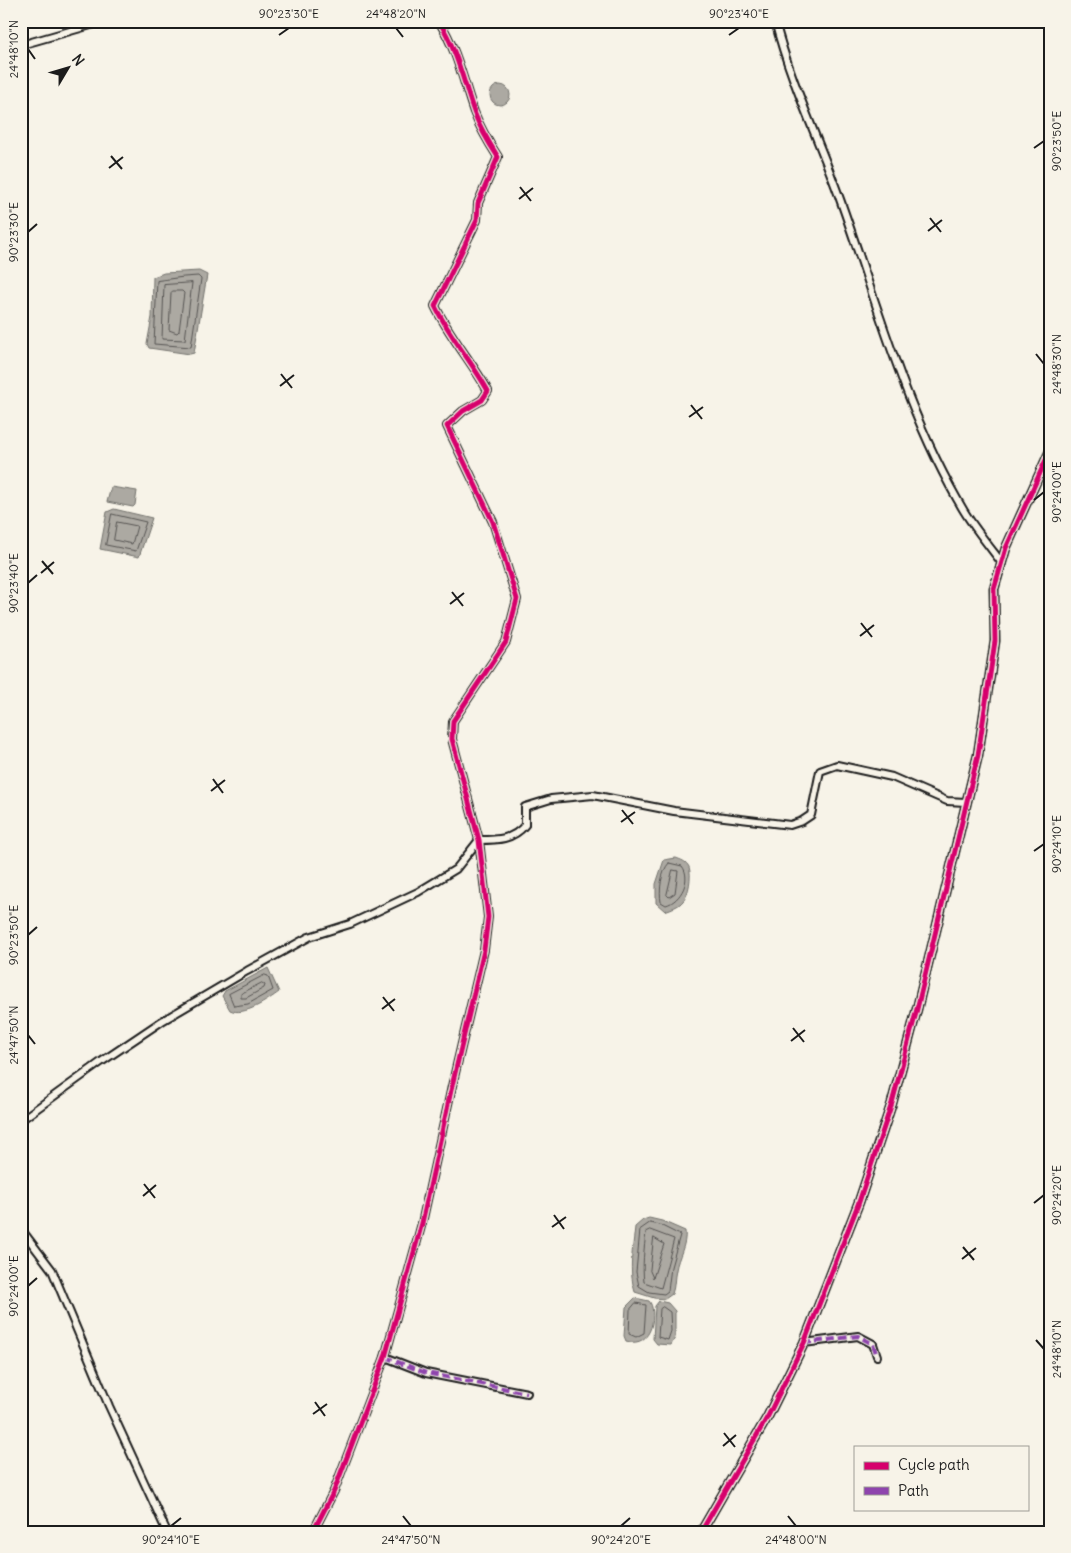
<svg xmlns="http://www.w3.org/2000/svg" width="1071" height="1553" viewBox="0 0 1071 1553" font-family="Delius,sans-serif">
<rect width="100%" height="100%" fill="#f7f3e8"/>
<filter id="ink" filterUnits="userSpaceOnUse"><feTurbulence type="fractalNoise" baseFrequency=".02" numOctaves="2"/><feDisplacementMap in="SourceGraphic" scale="10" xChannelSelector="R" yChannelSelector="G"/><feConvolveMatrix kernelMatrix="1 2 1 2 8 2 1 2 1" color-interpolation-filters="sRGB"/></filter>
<g filter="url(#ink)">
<g fill="#aca9a2" stroke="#72716c">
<circle cx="500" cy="95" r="10"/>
<polygon points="199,271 207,275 194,353 190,354 149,348 147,344 152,317 153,277 164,273"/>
<polygon points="111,487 137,491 135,505 133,507 107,502"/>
<polygon points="114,509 152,518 139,557 100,549 107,512"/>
<path d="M 676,858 C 681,860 686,861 689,867 C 692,875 689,895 683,901 C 678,907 672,908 665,911 L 656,903 L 656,884 L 664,860 Z"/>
<path d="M 268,968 L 279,992 C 268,1000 244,1017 230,1010 L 222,996 L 225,991 Z"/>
<path d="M 649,1218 L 662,1221 L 685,1231 C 687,1245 678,1257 676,1270 C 674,1278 675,1286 672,1294 L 665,1299 L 654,1298 L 635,1292 C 628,1271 633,1248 635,1227 L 643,1220 Z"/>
<path d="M 635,1298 L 649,1301 C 657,1309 654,1350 626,1341 L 624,1336 L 626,1307 Z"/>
<polygon points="659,1301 668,1303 675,1311 675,1338 671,1345 657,1344 653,1339 655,1306"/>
</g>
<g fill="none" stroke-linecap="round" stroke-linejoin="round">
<g stroke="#565452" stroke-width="1">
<polygon points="184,277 198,276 201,279 191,347 154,344 157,281"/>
<polygon points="192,283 185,340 162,339 164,285"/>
<polygon points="173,291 182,291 184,293 179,331 177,333 169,330 171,293"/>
<polygon points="112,514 146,522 136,551 106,545"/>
<polygon points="117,522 137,526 132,544 114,540"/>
<path d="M 669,863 L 682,866 C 692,879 681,901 666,905 L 661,902 C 659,891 661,871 669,863 Z"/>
<polygon points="673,870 678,871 675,893 669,897 667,895"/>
<polygon points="265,975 268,976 273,990 248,1004 234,1006 229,994"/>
<polygon points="262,983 265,985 264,988 246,998 241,998 241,994"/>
<polygon points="650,1223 660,1225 680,1235 671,1267 668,1291 664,1294 649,1292 639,1286 636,1272 640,1230"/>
<path d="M 650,1230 L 674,1239 L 661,1288 L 644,1282 C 642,1266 644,1249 646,1232 Z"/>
<polygon points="654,1238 664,1244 653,1278 650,1271"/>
<polygon points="636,1303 646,1305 644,1333 636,1337 629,1334 630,1310"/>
<polygon points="663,1307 670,1312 671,1331 668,1340 658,1337 660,1309"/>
</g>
<g stroke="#1c1c1c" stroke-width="10">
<g id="minor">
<path d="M 775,21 C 791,84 820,142 841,202 C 878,306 907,416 964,511 C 975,529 989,546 1002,563"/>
<polyline points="21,45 105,21"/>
<path d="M 21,1120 L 101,1062 L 162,1021 L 247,971 L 309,937 L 350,924 L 418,892 L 456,869 L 479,840 C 497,840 513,840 525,825 L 525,807 L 551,799 L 593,795 L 674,811 L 790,825 L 802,821 L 811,815 L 820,771 L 837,765 L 892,777 L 947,801 L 966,802"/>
<polyline points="21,1229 52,1270 109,1406 167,1532"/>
<polyline points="804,1343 858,1336 873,1344 877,1356"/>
<polyline points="385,1357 426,1373 527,1393"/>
<path d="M 313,1532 L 334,1491 L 385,1357 L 422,1223 L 452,1086 L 484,950 L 488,917 L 479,840 L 452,739 L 453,721 L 506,642 L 517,599 L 493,522 L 447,426 L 463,411 L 482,400 L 488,391 C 472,362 450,337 435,306 L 477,220 L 478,203 L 498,157 C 489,143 480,128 474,112 C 463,80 457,50 439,21"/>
</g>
</g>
<g stroke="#1c1c1c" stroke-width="11">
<polyline id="tertiary" points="701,1532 768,1416 804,1343 859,1202 892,1103 917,1009 978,755 995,641 994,589 1006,548 1050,451"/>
</g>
<use href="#minor" stroke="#f7f3e8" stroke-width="6"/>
<use href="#tertiary" stroke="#f7f3e8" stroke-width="8"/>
<g stroke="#8e44ad" stroke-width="4" stroke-dasharray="8 4" stroke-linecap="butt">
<polyline points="804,1343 858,1336 873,1344 877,1356"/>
<polyline points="385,1357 426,1373 527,1393"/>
</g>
<g stroke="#f7f3e8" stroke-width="8">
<g id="cycleway">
<path d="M 313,1532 L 334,1491 L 385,1357 L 422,1223 L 452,1086 L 484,950 L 488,917 L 479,840 L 452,739 L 453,721 L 506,642 L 517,599 L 493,522 L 447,426 L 463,411 L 482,400 L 488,391 C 472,362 450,337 435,306 L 477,220 L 478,203 L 498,157 C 489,143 480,128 474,112 C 463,80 457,50 439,21"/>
<polyline points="701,1532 768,1416 804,1343 859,1202 892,1103 917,1009 978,755 995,641 994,589 1006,548 1050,451"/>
</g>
</g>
<use href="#cycleway" stroke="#d6006c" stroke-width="5"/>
</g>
</g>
<path fill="none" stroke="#1c1c1c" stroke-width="2" d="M 396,28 L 403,37M 279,35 L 289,28M 729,35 L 739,28M 28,49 L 35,59M 1034,148 L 1044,141M 111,156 L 122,169M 109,168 L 123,157M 520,187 L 531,201M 519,199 L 533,188M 930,218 L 941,232M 928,231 L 942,220M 28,232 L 37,224M 1036,354 L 1044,364M 281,374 L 292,388M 280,386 L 294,375M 691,405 L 702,419M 689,417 L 703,407M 1034,500 L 1044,492M 42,561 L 53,574M 41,573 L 54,562M 28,583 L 37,575M 452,592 L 463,606M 450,604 L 464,593M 861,623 L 872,637M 860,636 L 874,625M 213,779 L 223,793M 211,791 L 225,780M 622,810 L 633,824M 621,822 L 635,812M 1034,851 L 1044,844M 28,935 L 37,927M 383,997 L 394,1011M 382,1009 L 395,999M 793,1028 L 804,1042M 28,1035 L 35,1044M 791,1041 L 805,1030M 144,1184 L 155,1198M 143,1196 L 156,1185M 1034,1203 L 1044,1195M 554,1215 L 564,1229M 552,1227 L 566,1217M 963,1247 L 974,1260M 962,1259 L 976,1248M 28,1286 L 37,1278M 1036,1340 L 1044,1349M 315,1402 L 325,1416M 313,1414 L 327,1404M 724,1433 L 735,1447M 723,1446 L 736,1435M 403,1516 L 411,1526M 788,1516 L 796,1526M 171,1526 L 181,1518M 621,1526 L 630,1518"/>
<rect width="1071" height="1553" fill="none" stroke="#f7f3e8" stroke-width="55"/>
<rect x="854" y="1446" width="175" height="65" fill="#f7f3e8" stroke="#9f9d96"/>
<rect x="864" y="1462" width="25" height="8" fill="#d6006c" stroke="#9f9d96"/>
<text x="898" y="1470" font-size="15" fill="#1c1c1c">Cycle path</text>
<rect x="864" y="1487" width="25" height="8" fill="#8e44ad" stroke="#9f9d96"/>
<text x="898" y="1496" font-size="15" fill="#1c1c1c">Path</text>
<g transform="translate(68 68) rotate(52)" stroke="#f7f3e8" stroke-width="4" paint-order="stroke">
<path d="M0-4L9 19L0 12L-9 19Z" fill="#1c1c1c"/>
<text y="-8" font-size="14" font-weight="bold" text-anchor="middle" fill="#1c1c1c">N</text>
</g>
<rect x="28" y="28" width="1016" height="1498" fill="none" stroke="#1c1c1c" stroke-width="2"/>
<g font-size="12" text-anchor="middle" fill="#1c1c1c">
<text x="289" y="18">90°23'30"E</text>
<text x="396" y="18">24°48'20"N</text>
<text x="739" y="18">90°23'40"E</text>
<text transform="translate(14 49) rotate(-90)" y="4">24°48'10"N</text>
<text transform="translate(1057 141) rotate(-90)" y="4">90°23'50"E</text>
<text transform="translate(14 232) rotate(-90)" y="4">90°23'30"E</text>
<text transform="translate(1057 364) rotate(-90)" y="4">24°48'30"N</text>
<text transform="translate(1057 492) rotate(-90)" y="4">90°24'00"E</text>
<text transform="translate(14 583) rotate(-90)" y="4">90°23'40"E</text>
<text transform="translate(1057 844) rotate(-90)" y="4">90°24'10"E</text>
<text transform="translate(14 935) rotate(-90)" y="4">90°23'50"E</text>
<text transform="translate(14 1035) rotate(-90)" y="4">24°47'50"N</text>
<text transform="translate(1057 1195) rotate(-90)" y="4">90°24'20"E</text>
<text transform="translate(14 1286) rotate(-90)" y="4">90°24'00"E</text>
<text transform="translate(1057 1349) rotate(-90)" y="4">24°48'10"N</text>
<text x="171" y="1544">90°24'10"E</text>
<text x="411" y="1544">24°47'50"N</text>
<text x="621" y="1544">90°24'20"E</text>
<text x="796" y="1544">24°48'00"N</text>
</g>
</svg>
